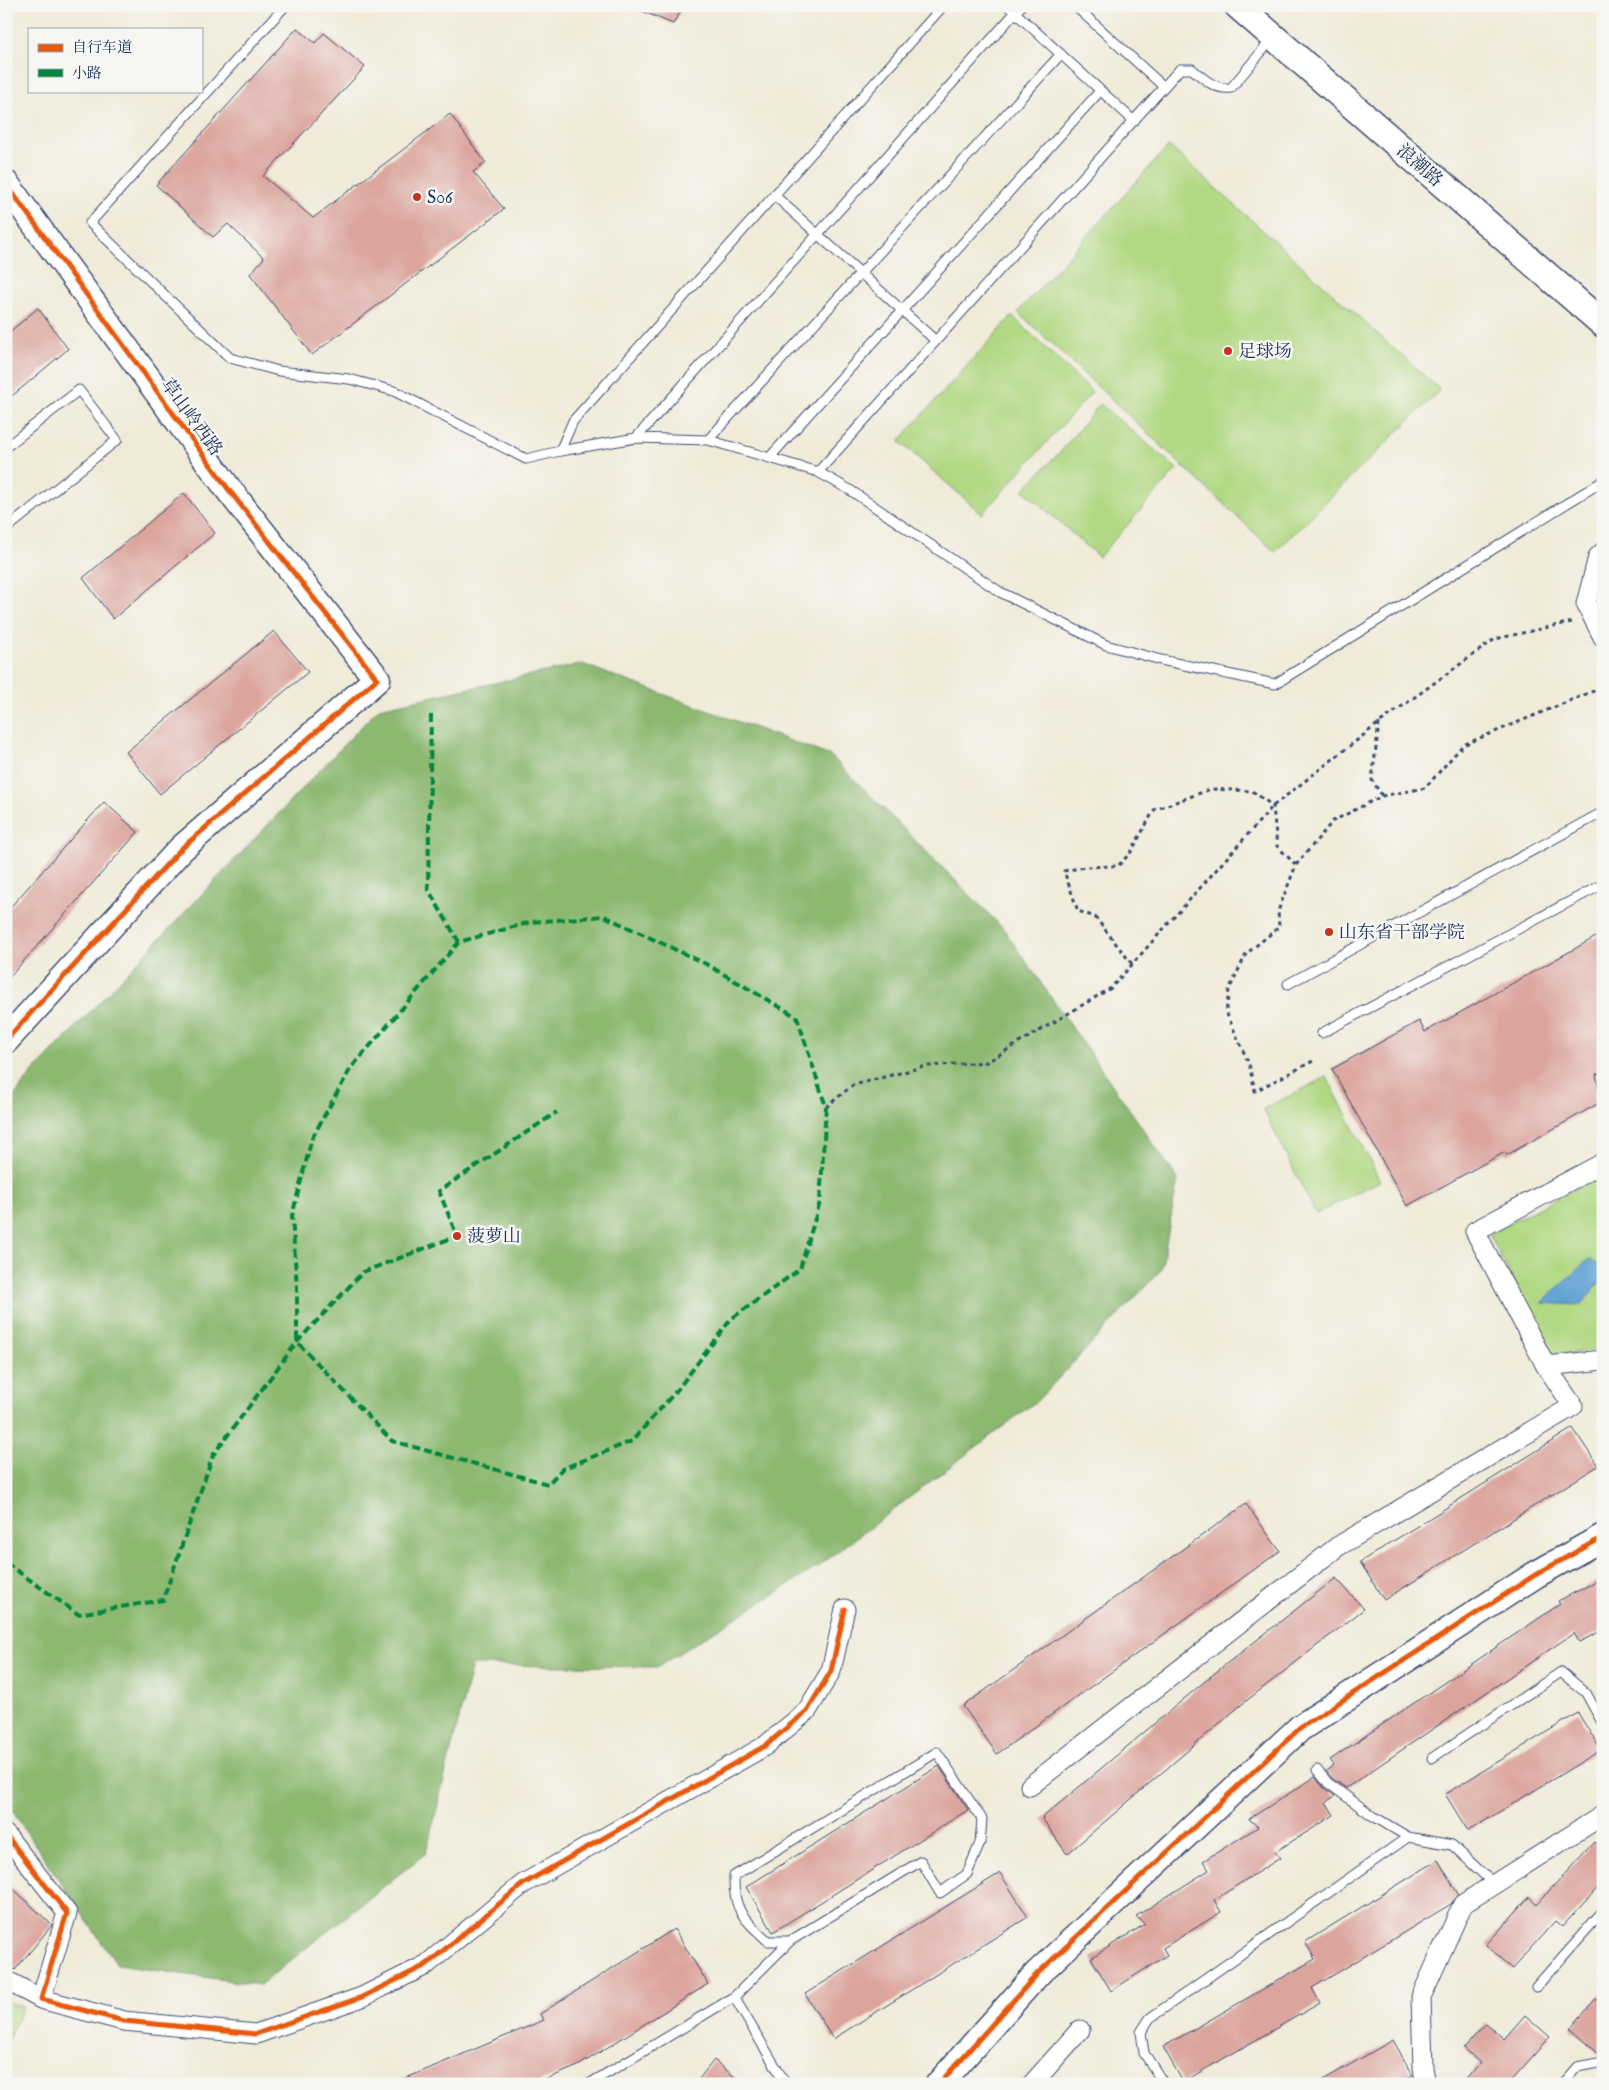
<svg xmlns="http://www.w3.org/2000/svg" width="1609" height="2090" viewBox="0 0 1609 2090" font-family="'IM FELL English','Noto Serif SC',serif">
<rect width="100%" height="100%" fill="#f6f6f2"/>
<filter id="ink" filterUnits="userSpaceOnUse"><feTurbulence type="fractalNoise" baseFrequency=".02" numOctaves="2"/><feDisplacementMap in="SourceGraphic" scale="10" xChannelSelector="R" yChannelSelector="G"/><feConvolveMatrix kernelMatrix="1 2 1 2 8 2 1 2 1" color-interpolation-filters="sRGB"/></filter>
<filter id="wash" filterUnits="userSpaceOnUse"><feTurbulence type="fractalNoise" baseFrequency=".0096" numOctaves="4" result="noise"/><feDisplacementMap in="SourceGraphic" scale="20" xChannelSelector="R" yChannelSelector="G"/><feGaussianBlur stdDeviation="1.12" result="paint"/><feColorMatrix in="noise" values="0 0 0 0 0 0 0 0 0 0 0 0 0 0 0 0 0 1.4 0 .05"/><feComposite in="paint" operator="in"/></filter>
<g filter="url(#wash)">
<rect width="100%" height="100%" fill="#f0ebd8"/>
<g fill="#b1d882" stroke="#668470">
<polygon points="1169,146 1440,390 1275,552 1018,312"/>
<polygon points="1012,316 1092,392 982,514 899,441"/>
<polygon points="1100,404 1177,469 1099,557 1023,490 1062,450"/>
<polygon points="1327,1077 1380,1181 1316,1214 1263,1109"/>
<polygon points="1603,1174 1603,1349 1553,1356 1489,1234"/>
<polygon points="6,2001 23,2007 6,2043"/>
</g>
<polygon fill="#8cb870" stroke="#547467" points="582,664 831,756 1002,927 1178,1179 1161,1270 1038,1400 819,1566 657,1667 472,1665 426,1853 260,1985 117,1965 6,1802 6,1107 31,1074 379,708"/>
<polygon fill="#5ea2d3" stroke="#3c6898" points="1589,1259 1603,1268 1603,1283 1600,1282 1580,1305 1541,1303"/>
<g id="blocks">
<g fill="#dba49d">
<polygon points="630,6 684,6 673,24"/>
<polygon points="297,28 315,43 324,33 365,67 263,176 313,218 450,114 486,163 473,172 504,209 312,355 250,274 264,258 228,224 213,237 156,185"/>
<polygon points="38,308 68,349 6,401 6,335"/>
<polygon points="184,493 215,533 113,619 83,578"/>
<polygon points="274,631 308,672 160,794 126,752"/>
<polygon points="104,802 138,832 6,981 6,912"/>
<polygon points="1603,933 1603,1073 1596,1074 1601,1102 1507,1155 1505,1152 1407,1206 1332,1069 1419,1021 1425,1032"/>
<polygon points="1573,1428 1598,1466 1384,1600 1360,1562"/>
<polygon points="1246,1504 1280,1551 997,1754 963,1706"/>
<polygon points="1336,1578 1364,1609 1241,1705 1067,1854 1042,1818 1216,1672"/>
<polygon points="1603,1578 1603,1630 1579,1642 1574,1633 1346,1788 1332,1778 1326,1771 1334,1765 1330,1760 1560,1604 1558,1601"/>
<polygon points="1578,1713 1601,1750 1468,1831 1445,1794"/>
<polygon points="939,1766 968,1810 773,1932 746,1887"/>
<polygon points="1315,1777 1323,1787 1335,1796 1326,1802 1334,1815 1275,1852 1280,1858 1214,1900 1221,1912 1163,1948 1167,1955 1111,1991 1091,1958 1145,1924 1136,1916 1209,1870 1203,1861 1258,1827 1249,1819"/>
<polygon points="1594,1842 1603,1849 1603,1882 1562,1927 1555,1921 1512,1969 1486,1945 1529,1897 1537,1904"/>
<polygon points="1438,1860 1458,1894 1451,1904 1312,1988 1320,2003 1183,2082 1163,2047 1315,1959 1305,1942"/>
<polygon points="1000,1873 1028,1917 833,2039 805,1994"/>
<polygon points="6,1882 52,1925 15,1970 6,1962"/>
<polygon points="674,1929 708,1984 578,2066 535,2084 392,2084 544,2020 540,2014"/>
<polygon points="1603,1992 1603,2056 1601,2056 1570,2028"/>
<polygon points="1525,2015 1550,2037 1508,2084 1462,2084 1480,2063 1464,2048 1486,2023 1504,2039"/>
<polygon points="1393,2040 1413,2076 1400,2084 1316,2084"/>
<polygon points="714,2060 743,2084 695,2084"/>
</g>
</g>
</g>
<g filter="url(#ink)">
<use href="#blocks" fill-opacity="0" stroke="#3b4b70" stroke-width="1"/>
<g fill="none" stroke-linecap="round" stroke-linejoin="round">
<g stroke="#3b4b70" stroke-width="11">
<g id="lane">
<polyline points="285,6 90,223 230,358 279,371 349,379 394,391 526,459 560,451 573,421 943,6"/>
<polyline points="1008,6 1134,121"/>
<polyline points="1075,6 1163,86"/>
<polyline points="774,195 936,341"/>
<polyline points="636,438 1021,6"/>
<polyline points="708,440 1061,54"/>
<polyline points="6,447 79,390 117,440 6,529"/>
<polyline points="560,451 636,438 708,440 818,472 850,490 1000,592 1106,645 1161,660 1275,684 1603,481"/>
<polyline points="770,457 1100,91"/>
<path d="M 818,472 L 1180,69 L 1192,69 C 1204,79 1215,90 1231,88 L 1273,38"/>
<polyline points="1288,984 1603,812"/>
<polyline points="1322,1033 1603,884"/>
<polyline points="1432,1758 1561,1672 1586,1693 1603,1724"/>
<polyline points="1317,1770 1328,1783 1373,1816 1408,1837 1452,1845 1494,1884"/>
<polyline points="1536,1987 1603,1911"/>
<path d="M 734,1997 L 790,1941 L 921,1861 L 940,1893 L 967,1874 L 980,1843 L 982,1819 L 937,1752 L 734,1876 C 733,1911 744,1919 768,1941 L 790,1941"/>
<polyline points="589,2084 734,1997 786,2084"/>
<polyline points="1164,2084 1144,2053 1141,2032 1150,2018 1408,1837"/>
<polyline points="1562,2084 1577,2067 1603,2062"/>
</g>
</g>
<g stroke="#3b4b70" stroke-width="21">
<g id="street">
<polyline points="1603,552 1598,557 1586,604 1603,637"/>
<polyline points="1603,1163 1475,1231 1546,1366 1603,1360"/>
<polyline points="1030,1786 1337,1547 1573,1406 1546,1366"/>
<polyline points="6,1835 67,1913 41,1999 124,2021 256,2034 362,1997 426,1965 523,1884 765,1746 807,1711 831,1671 845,1609"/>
<polyline points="6,1980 41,1999"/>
<polyline points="1032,2084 1080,2030"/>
<polyline points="1426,2084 1423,2068 1421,1997 1463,1904 1603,1815"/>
</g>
</g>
<g stroke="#3b4b70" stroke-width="29">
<g id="secondary">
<polyline points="1238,6 1603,324"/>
<polyline points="6,184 229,490 377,679 181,849 6,1040"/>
<polyline points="939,2084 1038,1973 1300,1728 1535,1575 1603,1537"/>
</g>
</g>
<g stroke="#3b4b70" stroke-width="3" stroke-dasharray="4 4" stroke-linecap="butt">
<polyline points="1379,723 1372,780 1382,796"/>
<polyline points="1296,865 1333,821 1382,796 1425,788 1463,745 1603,687"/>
<polyline points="1132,964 1095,917 1078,911 1064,871 1084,867 1118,866 1131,852 1154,810 1211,789 1252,791 1273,806 1277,846 1296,865 1278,911 1279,927 1246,954 1229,990 1226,1012 1249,1064 1255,1091 1315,1060"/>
<polyline points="826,1107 853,1085 927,1066 987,1062 1111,988 1273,806 1379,723 1495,639 1572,622 1573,620"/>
</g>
<use href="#lane" stroke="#fff" stroke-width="9"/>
<use href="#street" stroke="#fff" stroke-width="19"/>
<use href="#secondary" stroke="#fff" stroke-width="26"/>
<g stroke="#00873e" stroke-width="4" stroke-dasharray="8 4" stroke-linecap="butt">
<polyline points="431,715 428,889 459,942 531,922 604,916 706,964 797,1017 826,1107 820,1202 800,1269 731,1319 677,1390 632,1441 562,1469 548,1484 392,1441 297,1342 297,1288 292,1216 312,1138 351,1068 459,942"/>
<polyline points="6,1563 78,1614 163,1600 213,1455 297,1342 363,1272 457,1236 439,1191 557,1112"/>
</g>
<g stroke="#f6f6f2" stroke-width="8">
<g id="cycleway">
<polyline points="6,184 229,490 377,679 181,849 6,1040"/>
<polyline points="6,1835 67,1913 41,1999 124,2021 256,2034 362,1997 426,1965 523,1884 765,1746 807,1711 831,1671 845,1609"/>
<polyline points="939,2084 1038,1973 1300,1728 1535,1575 1603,1537"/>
</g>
</g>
<use href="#cycleway" stroke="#e8590c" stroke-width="5"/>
</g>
</g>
<g fill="#c8321e" stroke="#f6f6f2" stroke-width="2">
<circle cx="417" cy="197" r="5"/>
<circle cx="1228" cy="351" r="5"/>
<circle cx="1329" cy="932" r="5"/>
<circle cx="457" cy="1236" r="5"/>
</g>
<g text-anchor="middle" stroke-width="5" stroke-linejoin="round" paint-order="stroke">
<g font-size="18" fill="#1b2f5e" stroke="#f6f6f2">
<text transform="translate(1420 165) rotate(41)" y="6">浪潮路</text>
<text transform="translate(192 417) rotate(54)" y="6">草山岭西路</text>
</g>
<g font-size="18" fill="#1b2f5e" stroke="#f6f6f2" text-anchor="start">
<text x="427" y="203">S06</text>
<text x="1238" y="357">足球场</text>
<text x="1339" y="938">山东省干部学院</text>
<text x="467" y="1242">菠萝山</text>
</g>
</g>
<rect width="1609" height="2090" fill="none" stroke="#f6f6f2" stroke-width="25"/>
<rect x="28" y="28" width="175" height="65" fill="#f6f6f2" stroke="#9ea6b7"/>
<rect x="38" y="44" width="25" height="8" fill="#e8590c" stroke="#9ea6b7"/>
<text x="72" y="52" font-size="15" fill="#1b2f5e">自行车道</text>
<rect x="38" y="69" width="25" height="8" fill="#00873e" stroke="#9ea6b7"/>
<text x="72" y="78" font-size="15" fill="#1b2f5e">小路</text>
</svg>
